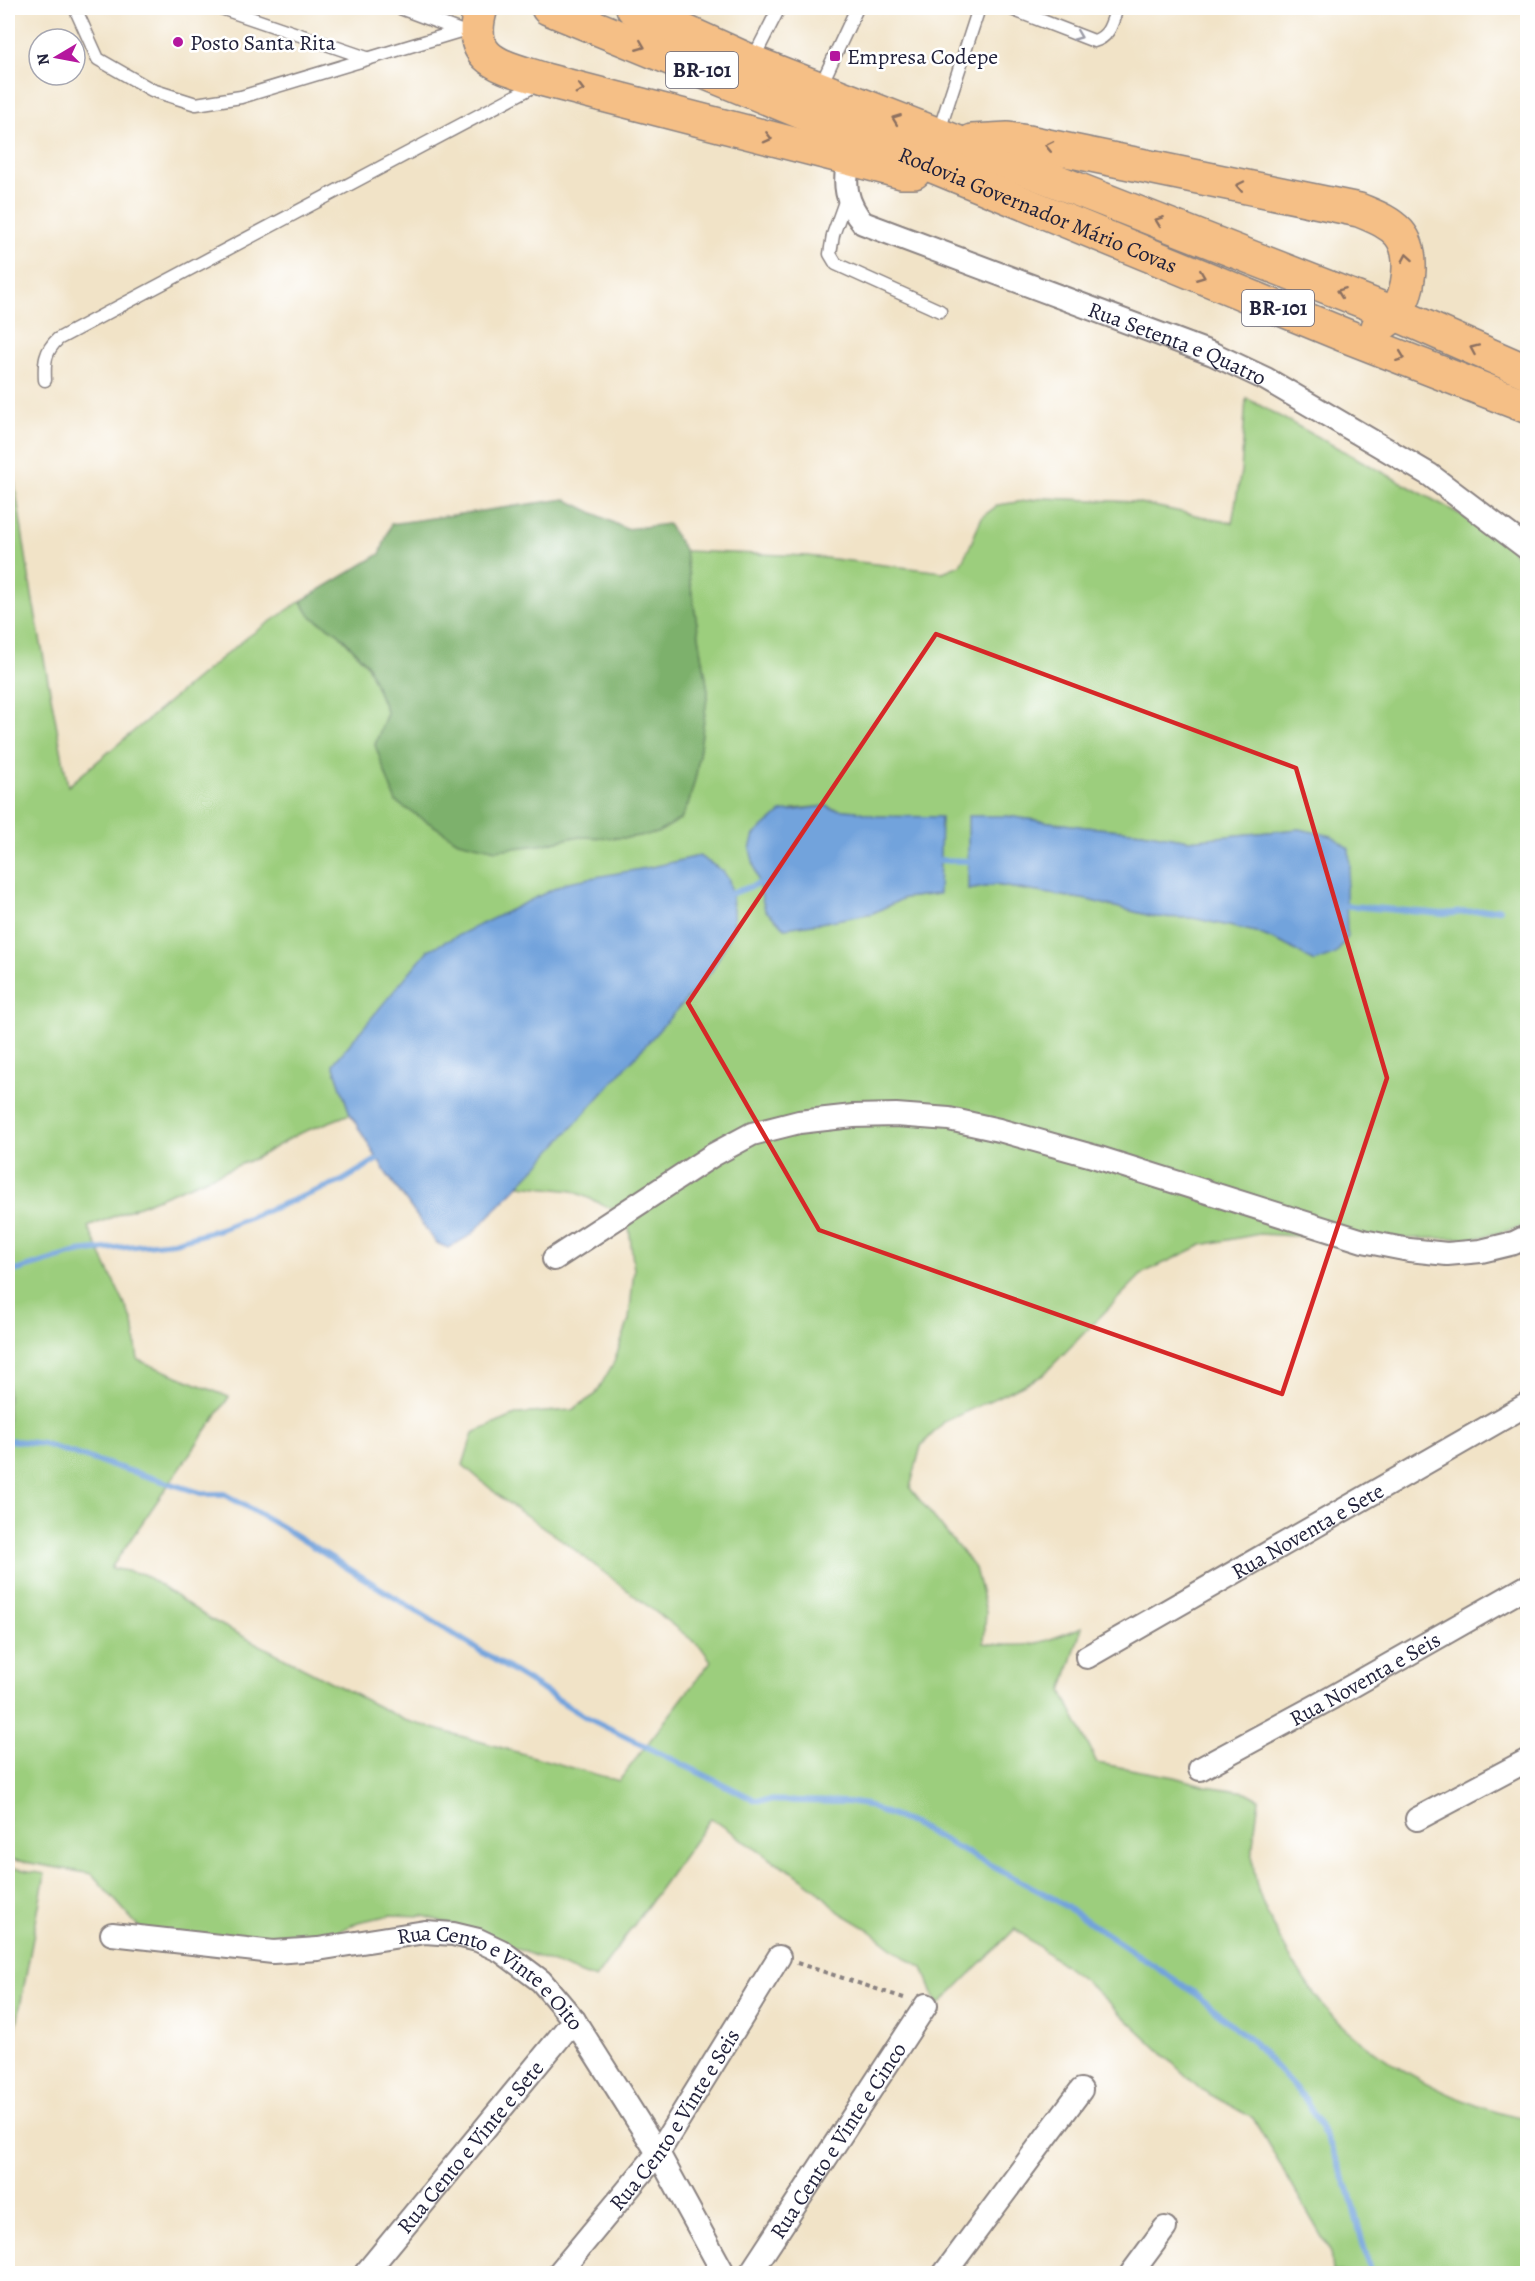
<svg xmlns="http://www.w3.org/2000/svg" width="1535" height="2281" viewBox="0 0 1535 2281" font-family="Alegreya,serif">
<rect width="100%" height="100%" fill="#fff"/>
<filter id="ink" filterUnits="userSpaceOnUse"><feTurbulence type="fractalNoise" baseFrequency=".0167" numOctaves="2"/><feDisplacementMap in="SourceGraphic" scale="12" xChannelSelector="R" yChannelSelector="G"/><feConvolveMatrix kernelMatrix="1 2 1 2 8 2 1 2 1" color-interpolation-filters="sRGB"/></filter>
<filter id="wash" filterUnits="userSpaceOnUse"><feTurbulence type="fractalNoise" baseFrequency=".008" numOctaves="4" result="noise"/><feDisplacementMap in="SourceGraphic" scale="24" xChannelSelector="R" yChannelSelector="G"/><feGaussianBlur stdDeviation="1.35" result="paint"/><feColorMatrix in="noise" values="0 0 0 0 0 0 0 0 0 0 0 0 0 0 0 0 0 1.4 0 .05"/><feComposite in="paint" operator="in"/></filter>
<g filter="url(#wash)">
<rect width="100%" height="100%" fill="#f1e3c7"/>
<g fill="#9cce7d" stroke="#5f785c" stroke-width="1.5" fill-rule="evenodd">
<path d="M 1246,398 L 1476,523 L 1510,546 L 1528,573 L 1527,1226 L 1477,1238 L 1347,1239 L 1259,1234 L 1202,1245 L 1143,1273 L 1042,1376 L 944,1422 L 921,1446 L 910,1488 L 975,1568 L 986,1611 L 984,1643 C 1028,1649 1041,1644 1082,1627 L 1062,1691 L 1097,1763 L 1174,1777 L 1206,1786 L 1246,1792 L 1259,1799 C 1257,1818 1251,1844 1253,1862 C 1255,1891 1267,1915 1280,1939 C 1294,1965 1317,2002 1338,2022 C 1386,2066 1463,2108 1527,2119 L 1527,2273 L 1332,2273 L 1330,2251 L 1253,2118 L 1200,2089 L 1089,1984 L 1015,1929 L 938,2006 L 923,1968 L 904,1957 L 868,1929 L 839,1912 L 817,1890 L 793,1872 L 769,1858 L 711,1818 L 595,1979 L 460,1927 L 424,1916 L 391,1915 L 358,1922 L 310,1946 L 145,1934 L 92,1874 L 8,1859 L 8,441 L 33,601 L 68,786 L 220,659 L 249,636 L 301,601 L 310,616 L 338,633 L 367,665 L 387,713 L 375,745 L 541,845 L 574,837 L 626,838 L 657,833 L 681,819 L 689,802 L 696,775 L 708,691 L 685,551 L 808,556 L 943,572 L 960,565 L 970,546 L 982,517 L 998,505 L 1045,498 L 1135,502 L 1232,523 L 1241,471 ZM 827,806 L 832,809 L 856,811 L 875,816 L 900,817 L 939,894 L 904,898 L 873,913 L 820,923 L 793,809 ZM 1006,816 L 1085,827 L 1142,832 L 1189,840 L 1299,829 L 1350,867 L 1346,888 L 1314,961 L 1286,945 L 1256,932 L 1193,918 L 1155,917 L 1088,900 L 995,885 L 968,890 ZM 699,856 L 732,894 L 734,929 L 540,1163 L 519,1185 L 573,1191 L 617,1211 L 629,1228 L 634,1270 L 629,1320 L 614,1362 L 595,1395 L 572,1410 L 518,1414 L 473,1433 L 463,1465 L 505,1501 L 562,1540 L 701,1647 L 711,1661 L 619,1781 L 404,1720 L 210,1619 L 143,1574 L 111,1568 L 229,1397 L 138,1360 L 133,1322 L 88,1227 L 256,1158 L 298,1134 L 350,1114 L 333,1064 L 652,867 Z"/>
<polygon points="8,1867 45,1874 8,2071"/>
</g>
<polygon fill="#7db16c" stroke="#506a54" stroke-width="1.5" points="565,499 626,529 668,524 685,551 708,691 696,775 689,802 681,819 657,833 626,838 574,837 541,845 496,850 458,841 396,802 375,745 387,713 367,664 338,633 310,616 301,601 380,554 391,524"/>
<g fill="#72a3dc" stroke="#4a628c" stroke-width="1.5">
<polygon points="827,806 832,809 856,811 875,816 941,817 939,894 904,898 873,913 820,923 785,928 765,910 750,849 754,835 781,812"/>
<polygon points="968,816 1006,816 1085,827 1142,832 1189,840 1299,829 1332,836 1349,849 1350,867 1346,889 1347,938 1336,954 1314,962 1286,945 1256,932 1193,918 1155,917 1088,900 995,885 968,890"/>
<polygon points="699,856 723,871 729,880 732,894 734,929 711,972 540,1163 471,1235 448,1248 436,1243 386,1173 350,1114 333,1064 428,950 568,882 652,867"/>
</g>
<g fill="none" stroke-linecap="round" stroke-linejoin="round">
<g stroke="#72a3dc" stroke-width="6">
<polyline points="933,860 974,861"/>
<polyline points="725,896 766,881"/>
<polyline points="1339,905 1443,914 1499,909"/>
<polyline points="8,1273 77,1252 174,1242 220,1229 342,1181 383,1156"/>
<polyline points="8,1440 43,1444 204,1494 224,1494 282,1527 586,1717 755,1800 847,1802 866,1805 913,1824 1056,1900 1193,1992 1254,2043 1306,2100 1331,2146 1349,2191 1371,2274"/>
</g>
</g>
</g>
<g filter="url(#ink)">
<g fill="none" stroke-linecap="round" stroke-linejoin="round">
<g stroke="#8a8281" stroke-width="15">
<g id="service">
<polyline points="75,8 98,59 152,90 196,104 241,97 460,31"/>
<polyline points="221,8 367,58"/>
<polyline points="400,8 461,31"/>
<path d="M 1009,8 L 1094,41 C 1110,37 1112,21 1117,8"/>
<polyline points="752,61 779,8"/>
<polyline points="820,87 857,8"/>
<polyline points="938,134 979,8"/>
<polyline points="847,196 833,235 830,254 836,264 940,311"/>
<path d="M 45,380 C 44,362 45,351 58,339 L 538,84"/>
</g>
</g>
<g stroke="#8a8281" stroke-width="26">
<g id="minor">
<path id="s1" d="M 849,159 C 843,184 846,203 863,223 L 1213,354 L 1266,379 L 1430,475 L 1528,549"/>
<polyline points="554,1259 713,1155 752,1134 799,1122 853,1116 896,1115 949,1119 999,1130 1096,1157 1363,1241 1409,1250 1447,1254 1481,1251 1514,1243 1528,1236"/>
<path id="s2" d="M 1087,1657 L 1528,1404"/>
<path id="s3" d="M 1200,1769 L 1331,1698 L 1528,1586"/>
<polyline points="1417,1819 1528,1760"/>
<path id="s4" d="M 112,1934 L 273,1952 L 318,1949 L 425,1932 L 453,1934 L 478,1940 L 501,1951 L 541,1981 L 574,2020 L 658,2153 L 724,2274"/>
<path id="s5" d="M 365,2274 L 574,2020"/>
<path id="s6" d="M 558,2274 L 658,2153 L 779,1957"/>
<path id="s7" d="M 750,2274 L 926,2005"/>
<polyline points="944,2274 1081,2090"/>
<polyline points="1131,2274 1165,2228"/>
</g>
</g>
<g stroke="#8a8281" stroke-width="36">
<g id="motorway">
<path d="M 481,8 C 464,63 504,66 545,80 L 902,172 L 914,172"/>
<path id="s8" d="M 548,8 L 1344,335 L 1528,407"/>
<polyline points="633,8 752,62 1396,314 1528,372"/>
<path d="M 972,141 L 1008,139 L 1028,142 L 1359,210 C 1373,216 1388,221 1399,233 C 1416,253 1409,293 1396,312 C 1392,318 1383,323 1378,327"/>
</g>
</g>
<polyline stroke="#8a8281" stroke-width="4" stroke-dasharray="4.5 4.5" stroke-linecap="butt" points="797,1963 907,1999"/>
<use href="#service" stroke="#fff" stroke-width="12"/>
<use href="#minor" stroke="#fff" stroke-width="22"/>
<use href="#motorway" stroke="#f5bf86" stroke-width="33"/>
</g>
<defs><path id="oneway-chevron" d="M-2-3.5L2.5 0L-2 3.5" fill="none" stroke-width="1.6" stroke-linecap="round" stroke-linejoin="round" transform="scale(1.5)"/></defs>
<use stroke="#9c9ca7" href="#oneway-chevron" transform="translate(1078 36) rotate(22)"/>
<g stroke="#8c7060">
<use href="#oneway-chevron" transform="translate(641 46) rotate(22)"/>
<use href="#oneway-chevron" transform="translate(580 89) rotate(15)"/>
<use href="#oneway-chevron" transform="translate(896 119) rotate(-159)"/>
<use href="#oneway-chevron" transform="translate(768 138) rotate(14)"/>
<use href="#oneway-chevron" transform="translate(1049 146) rotate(-168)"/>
<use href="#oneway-chevron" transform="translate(1240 186) rotate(-168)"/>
<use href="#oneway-chevron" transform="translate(1159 221) rotate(-159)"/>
<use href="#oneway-chevron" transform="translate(1407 258) rotate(-100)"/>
<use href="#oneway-chevron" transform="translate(1201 276) rotate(22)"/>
<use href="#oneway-chevron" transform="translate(1341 292) rotate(-159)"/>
<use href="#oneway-chevron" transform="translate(1474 349) rotate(-156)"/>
<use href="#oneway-chevron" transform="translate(1401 357) rotate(21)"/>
</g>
</g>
<path fill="none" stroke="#d62828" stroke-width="4.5" stroke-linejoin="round" d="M 936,634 L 1296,768 L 1387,1078 L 1282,1394 L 819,1230 L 688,1003 Z"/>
<g fill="#b5179e" stroke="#fff" stroke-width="2">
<circle cx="178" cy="42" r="6"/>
<rect x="829" y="50" width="12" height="12" rx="3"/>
</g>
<g text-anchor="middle" stroke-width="5" stroke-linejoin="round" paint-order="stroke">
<g fill="#fff" stroke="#646476" stroke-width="1.5">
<rect x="666" y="52" width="72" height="36" rx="4.5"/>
<rect x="1242" y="290" width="72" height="36" rx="4.5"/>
</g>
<g font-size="21" font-weight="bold" fill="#22223b">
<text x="702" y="77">BR-101</text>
<text x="1278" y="315">BR-101</text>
</g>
<g font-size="22" fill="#22223b" stroke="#fff" text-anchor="start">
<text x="190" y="50">Posto Santa Rita</text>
<text x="847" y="64">Empresa Codepe</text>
</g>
<g font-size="22" fill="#22223b" stroke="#fff">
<text dy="8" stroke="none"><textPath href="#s8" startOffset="530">Rodovia Governador Mário Covas</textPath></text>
<text dy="8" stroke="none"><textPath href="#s1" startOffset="405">Rua Setenta e Quatro</textPath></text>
<text dy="8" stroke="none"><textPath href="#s2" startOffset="254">Rua Noventa e Sete</textPath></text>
<text dy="8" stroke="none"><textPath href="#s3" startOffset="188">Rua Noventa e Seis</textPath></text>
<text dy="8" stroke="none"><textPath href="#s4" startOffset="396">Rua Cento e Vinte e Oito</textPath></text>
<text dy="8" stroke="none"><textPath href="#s6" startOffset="194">Rua Cento e Vinte e Seis</textPath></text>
<text dy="8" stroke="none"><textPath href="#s7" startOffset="160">Rua Cento e Vinte e Cinco</textPath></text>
<text dy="8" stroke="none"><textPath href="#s5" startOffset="165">Rua Cento e Vinte e Sete</textPath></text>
</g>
</g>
<rect width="1535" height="2281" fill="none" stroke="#fff" stroke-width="30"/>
<g transform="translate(57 57) rotate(260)"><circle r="28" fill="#ffffff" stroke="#a7a7b1" stroke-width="1.5"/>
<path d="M0-4.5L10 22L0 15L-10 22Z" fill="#b5179e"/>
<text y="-9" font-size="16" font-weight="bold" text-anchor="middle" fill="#22223b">N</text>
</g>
</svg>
